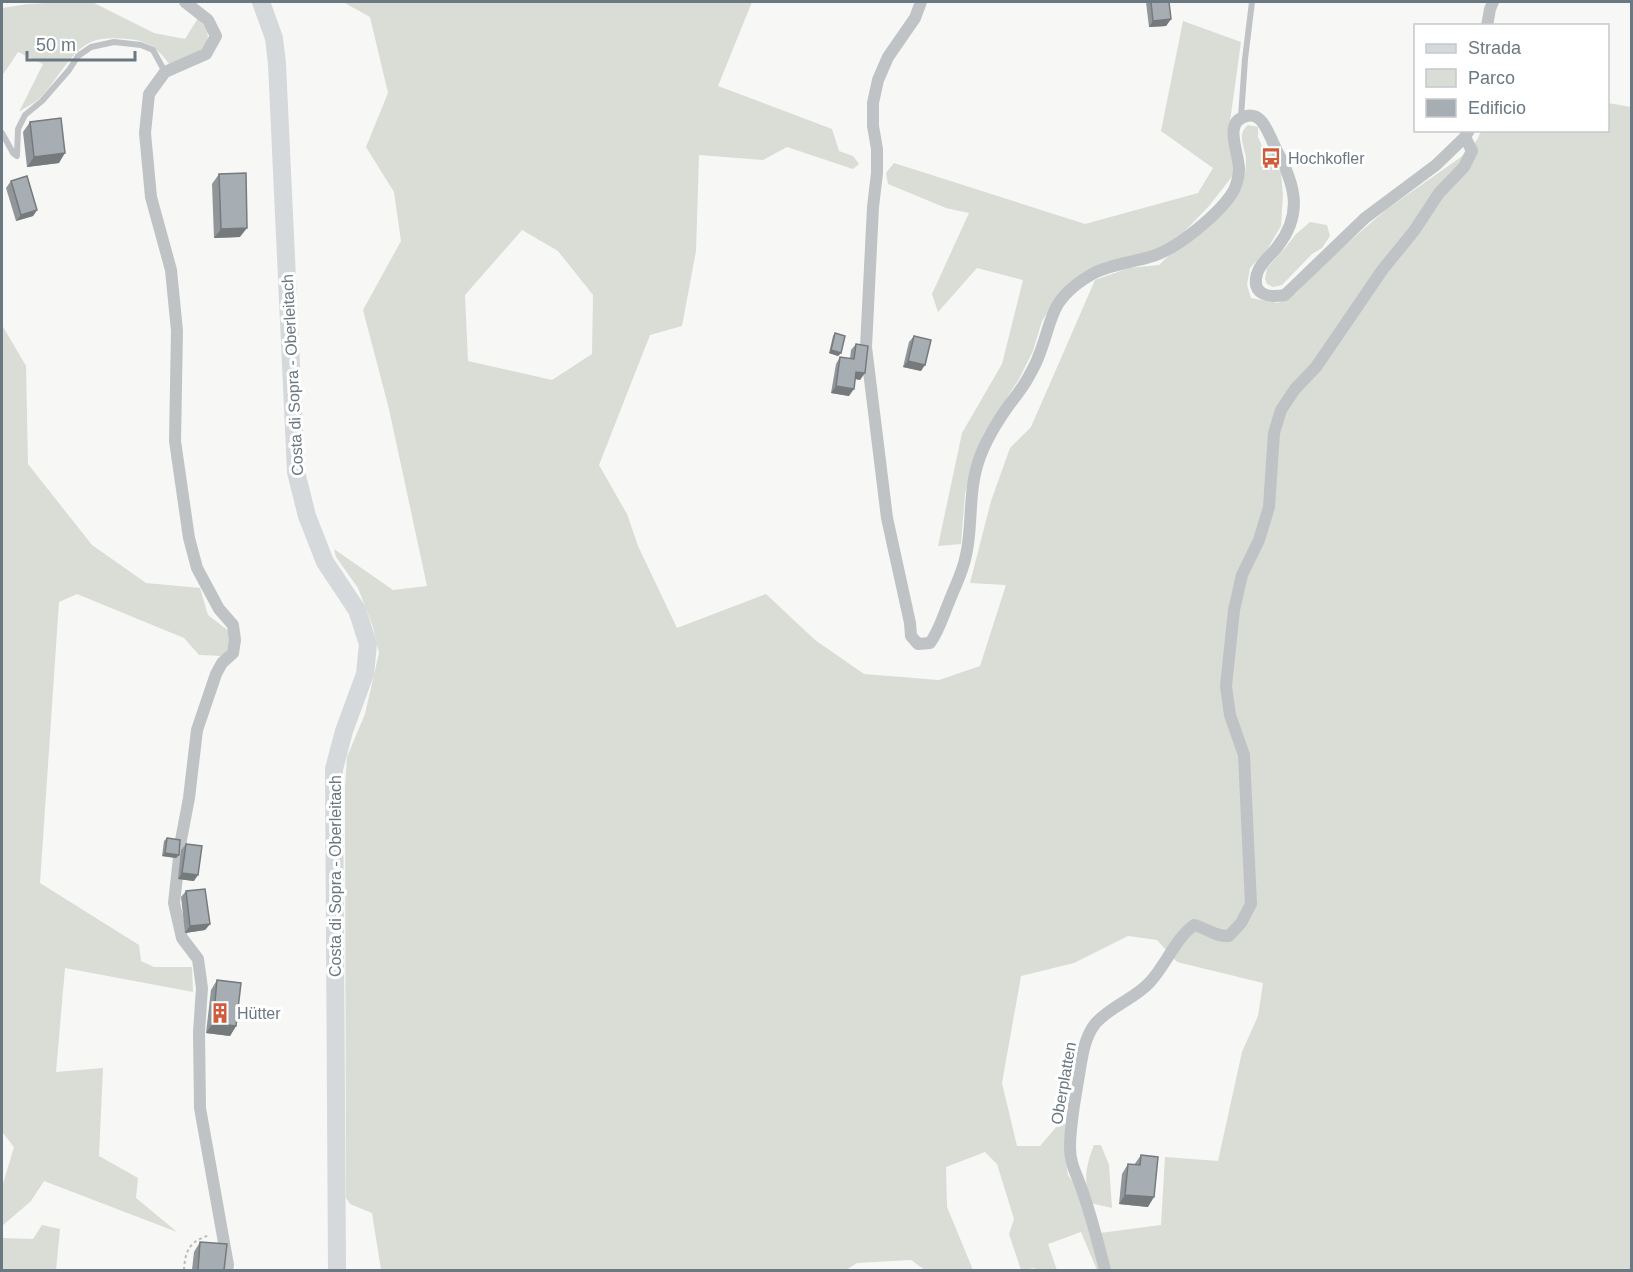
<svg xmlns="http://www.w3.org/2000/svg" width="1633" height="1272" viewBox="0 0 1633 1272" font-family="Arial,sans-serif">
<rect width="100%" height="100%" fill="#f7f7f5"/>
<g fill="#d9ddd6" fill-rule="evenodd">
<path d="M 68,2 L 92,2 L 154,33 L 185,39 L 198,18 C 201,22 205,27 207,31 C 213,53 183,58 169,64 C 159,49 147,40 128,39 C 116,38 102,37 91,42 C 70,51 56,83 39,99 C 33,104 26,107 19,112 L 43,64 L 18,52 L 2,76 L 2,8 L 28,4 Z"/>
<path d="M 343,2 L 752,2 L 718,86 L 832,129 L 839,151 L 853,156 L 859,164 L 853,169 L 787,147 L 763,160 L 699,155 L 696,251 L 682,326 L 650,335 L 599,465 L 627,514 L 638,546 L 677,628 L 766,594 L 815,640 L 864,674 L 939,680 L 980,666 L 1006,585 L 970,583 L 991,501 L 1010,448 L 1031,427 L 1095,280 L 1129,268 L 1159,265 L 1240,187 C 1243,179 1246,172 1246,163 C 1247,149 1235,136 1248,125 L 1258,127 L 1258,137 L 1262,146 L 1269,148 L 1281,174 L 1283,194 L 1281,226 L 1268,248 L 1250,268 L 1247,285 L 1251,298 L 1278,303 L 1295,294 L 1330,258 L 1387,209 L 1461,157 L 1477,140 L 1481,131 L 1608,130 L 1608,103 L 1631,107 L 1631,1270 L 1110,1270 L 1100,1233 L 1161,1225 L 1165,1157 L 1218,1161 L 1242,1052 L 1258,1016 L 1263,983 L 1177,962 L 1157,940 L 1128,936 L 1074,963 L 1021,976 L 1002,1083 L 1017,1146 L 1040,1146 L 1058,1125 L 1068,1124 L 1065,1156 L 1068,1175 L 1078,1190 L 1101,1270 L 1097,1270 L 1081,1232 L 1048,1244 L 1057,1270 L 1035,1270 L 1035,1268 L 1021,1270 L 1009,1234 L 1014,1219 L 997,1164 L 985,1152 L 946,1167 L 947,1207 L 973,1270 L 925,1270 L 911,1260 L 857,1263 L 846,1270 L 381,1270 L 372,1213 L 350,1204 L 346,1198 L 345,787 L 347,757 L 365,714 L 379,653 L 373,627 L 358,588 L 336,557 L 334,549 L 393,590 L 427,586 L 389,409 L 363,310 L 401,241 L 394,192 L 366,147 L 388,93 L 370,17 ZM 522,230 L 558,251 L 593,295 L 592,354 L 552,380 L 468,361 L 465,295 Z"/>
<polygon points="1183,21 1241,42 1229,129 1234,174 1209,206 1182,234 1162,248 1058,296 1042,321 1033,351 1019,379 984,433 974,458 965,494 961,544 938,546 962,433 1002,364 1023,280 977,268 938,312 932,294 969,213 946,208 888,184 886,173 894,163 1085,224 1198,193 1213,168 1161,131"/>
<polygon points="1310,222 1327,225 1330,236 1322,248 1312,254 1282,285 1273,287 1267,284 1265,279 1267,268 1285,248 1296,234"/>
<polygon points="2,325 26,366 28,464 92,545 146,583 200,588 208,615 230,632 230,645 223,656 199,655 184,638 77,594 59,602 40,883 139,945 141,961 154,967 192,967 193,992 65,968 56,1072 103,1068 99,1156 138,1178 136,1198 177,1232 44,1181 31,1201 2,1226 2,1187 14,1147 2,1132"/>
<path d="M 1094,1145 L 1101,1145 L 1109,1165 L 1112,1208 L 1090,1203 C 1084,1179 1085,1168 1094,1145 Z"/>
<polygon points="42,1225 60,1229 56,1270 2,1270 2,1238 33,1239"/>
</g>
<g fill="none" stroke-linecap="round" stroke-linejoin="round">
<path stroke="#b9bcbe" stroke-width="2" stroke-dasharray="3 3" stroke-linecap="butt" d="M 184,1270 C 185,1250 190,1241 210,1235"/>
<g stroke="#bfc3c6" stroke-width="6">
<polyline points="1241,117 1245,59 1252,2"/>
<polyline points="2,133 13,153 17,156 18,129 25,115 42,101 69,70 78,56 91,47 114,42 141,45 153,50 165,72"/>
</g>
<g stroke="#bfc3c6" stroke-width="12">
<polyline points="185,2 208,20 216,36 206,54 165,72 149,94 145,133 151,197 171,270 177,331 175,441 189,538 197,568 219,609 233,625 235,640 233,653 222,663 216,674 197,730 189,798 181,840 174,903 182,938 198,959 202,988 199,1032 200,1108 228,1265 227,1270"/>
<path d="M 921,2 L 915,18 L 888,57 L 878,80 L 873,103 L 873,126 L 877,149 L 877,173 L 873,207 L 866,347 L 887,518 L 910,623 L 911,636 L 918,644 L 930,643 C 939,631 943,616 949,602 C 955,586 963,572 966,555 C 972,530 969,500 975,474 C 980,449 994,426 1009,405 C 1016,396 1024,386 1029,376 C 1033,369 1037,362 1039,355 C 1046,339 1049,319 1058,304 C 1067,290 1081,280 1096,272 C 1113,264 1134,262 1153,256 C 1178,248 1219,214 1233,192 C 1236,187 1239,176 1239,170 C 1240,156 1223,123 1244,117 C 1248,115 1254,115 1258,118 C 1266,123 1273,144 1278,153 C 1295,185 1303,214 1278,246 C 1271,256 1260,262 1257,274 C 1251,295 1269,298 1285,295 L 1365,218 L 1436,165 L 1465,137 L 1469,130"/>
<polyline points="1487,26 1490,9 1493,2"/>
<path d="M 1105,1270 C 1098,1243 1091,1214 1081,1187 C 1076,1173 1070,1163 1070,1148 C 1070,1124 1075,1099 1079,1075 C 1082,1058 1084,1038 1095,1024 C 1110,1006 1135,999 1150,982 C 1166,965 1175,939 1194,925 C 1206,928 1216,937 1229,936 L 1241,923 L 1251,904 L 1244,755 L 1230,715 L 1226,686 L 1234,610 L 1242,575 L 1259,540 L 1269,507 L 1274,433 L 1281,410 L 1295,389 L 1316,367 L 1383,269 L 1414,231 L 1439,193 L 1464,167 L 1472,151 L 1465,137"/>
</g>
<polyline stroke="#d5d9dc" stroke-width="18" points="261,2 274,38 277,64 296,472 307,516 325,562 357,610 368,644 365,674 344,731 334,769 337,1270"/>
</g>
<g fill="#90969a">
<polygon points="1146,2 1169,2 1171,19 1166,26 1149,27"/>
<polygon points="30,122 59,163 27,167 23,132"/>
<polygon points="219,174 240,237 214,238 212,184"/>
<polygon points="11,181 37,210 33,216 16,221 6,188"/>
<polygon points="835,333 841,353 838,356 829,353 833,336"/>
<polygon points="914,336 921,371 903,367 909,342"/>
<polygon points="856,344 860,380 855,379 849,396 831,393 836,364 840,357 850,359 851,350"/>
<polygon points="167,838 179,855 176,858 162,856 164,841"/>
<polygon points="186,844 194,881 178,879 181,850"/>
<polygon points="186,891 210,924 205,930 185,933 181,897"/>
<polygon points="217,980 236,1026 230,1036 206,1033 211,990"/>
<polygon points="1141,1155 1148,1207 1119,1204 1122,1174 1128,1164 1134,1165"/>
<polygon points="200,1242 224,1270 192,1270 194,1252"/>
</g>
<g fill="#757a7d">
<polygon points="1171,19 1166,26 1149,27 1153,21"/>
<polygon points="65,153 59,163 27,167 34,157"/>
<polygon points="37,210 33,216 16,221 21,215"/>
<polygon points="247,228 240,237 214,238 221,229"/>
<polygon points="831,350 841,353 838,356 829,353"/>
<polygon points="908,361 925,365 921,371 903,367"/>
<polygon points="856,372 865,373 860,380 852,378"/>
<polygon points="836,386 854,389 849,396 831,393"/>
<polygon points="165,853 179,855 176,858 162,856"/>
<polygon points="182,873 198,875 194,881 178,879"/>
<polygon points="210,924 205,930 185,933 190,926"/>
<polygon points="213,1023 236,1026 230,1036 206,1033"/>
<polygon points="1125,1195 1154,1197 1148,1207 1119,1204"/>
</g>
<g fill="#a7aeb3" stroke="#757a7d" stroke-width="1.5">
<polygon points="1151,2 1169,2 1171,19 1153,21"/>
<polygon points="61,118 65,153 34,157 30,122"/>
<polygon points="246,173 247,228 221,229 219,174"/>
<polygon points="27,176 37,210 21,215 11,181"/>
<polygon points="835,333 845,336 841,353 831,350"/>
<polygon points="914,336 931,340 925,365 908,361"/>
<polygon points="856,344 868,346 865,373 856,372 854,389 836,386 840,357 854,359"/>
<polygon points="167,838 180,840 179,855 165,853"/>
<polygon points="186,844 202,846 198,875 182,873"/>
<polygon points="205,889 210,924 190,926 186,891"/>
<polygon points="217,980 241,983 236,1026 213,1023"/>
<polygon points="1141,1155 1158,1157 1154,1197 1125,1195 1128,1164 1140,1165"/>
<polygon points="200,1242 227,1244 224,1270 198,1270"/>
</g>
<defs>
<g id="bus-bare" transform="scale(1.62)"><path d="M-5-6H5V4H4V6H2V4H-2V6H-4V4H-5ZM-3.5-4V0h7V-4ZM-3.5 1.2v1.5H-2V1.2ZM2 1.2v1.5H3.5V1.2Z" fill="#cf5c3d" stroke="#fff" stroke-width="2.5" paint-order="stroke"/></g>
<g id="building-bare" transform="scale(1.62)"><path d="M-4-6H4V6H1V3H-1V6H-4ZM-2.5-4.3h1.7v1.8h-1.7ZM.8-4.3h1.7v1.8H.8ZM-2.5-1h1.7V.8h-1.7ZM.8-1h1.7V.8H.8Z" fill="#cf5c3d" stroke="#fff" stroke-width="2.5" paint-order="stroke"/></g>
</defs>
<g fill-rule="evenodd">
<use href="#bus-bare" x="1271" y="158"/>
<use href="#building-bare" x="220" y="1013"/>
</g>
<g text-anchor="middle" stroke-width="6" stroke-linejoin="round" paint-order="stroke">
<g font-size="16" fill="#6a7882" stroke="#fff" text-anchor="start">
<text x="1288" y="164">Hochkofler</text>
<text x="237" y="1019">Hütter</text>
</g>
<g font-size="16" fill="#6a7882" stroke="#fff">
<text transform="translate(292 375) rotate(-93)" y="6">Costa di Sopra - Oberleitach</text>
<text transform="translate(335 876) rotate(-90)" y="6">Costa di Sopra - Oberleitach</text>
<text transform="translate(1063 1083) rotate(-80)" y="6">Oberplatten</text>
</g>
</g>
<rect width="1633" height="1272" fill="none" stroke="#6a7882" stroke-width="6"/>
<rect x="1414" y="24" width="195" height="108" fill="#ffffff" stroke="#c3c9cd" stroke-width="1.5"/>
<rect x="1426" y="44" width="30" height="9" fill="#d5d9dc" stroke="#c3c9cd" stroke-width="1.5"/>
<text x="1468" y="54" font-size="18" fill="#6a7882">Strada</text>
<rect x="1426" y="69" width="30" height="18" fill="#d9ddd6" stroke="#c3c9cd" stroke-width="1.5"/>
<text x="1468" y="84" font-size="18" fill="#6a7882">Parco</text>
<rect x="1426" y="99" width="30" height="18" fill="#a7aeb3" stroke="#c3c9cd" stroke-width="1.5"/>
<text x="1468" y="114" font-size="18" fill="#6a7882">Edificio</text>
<path d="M27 51v9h108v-9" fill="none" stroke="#6a7882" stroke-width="3"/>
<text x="36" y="51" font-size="18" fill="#6a7882" stroke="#ffffff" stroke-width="4.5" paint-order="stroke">50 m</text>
</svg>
